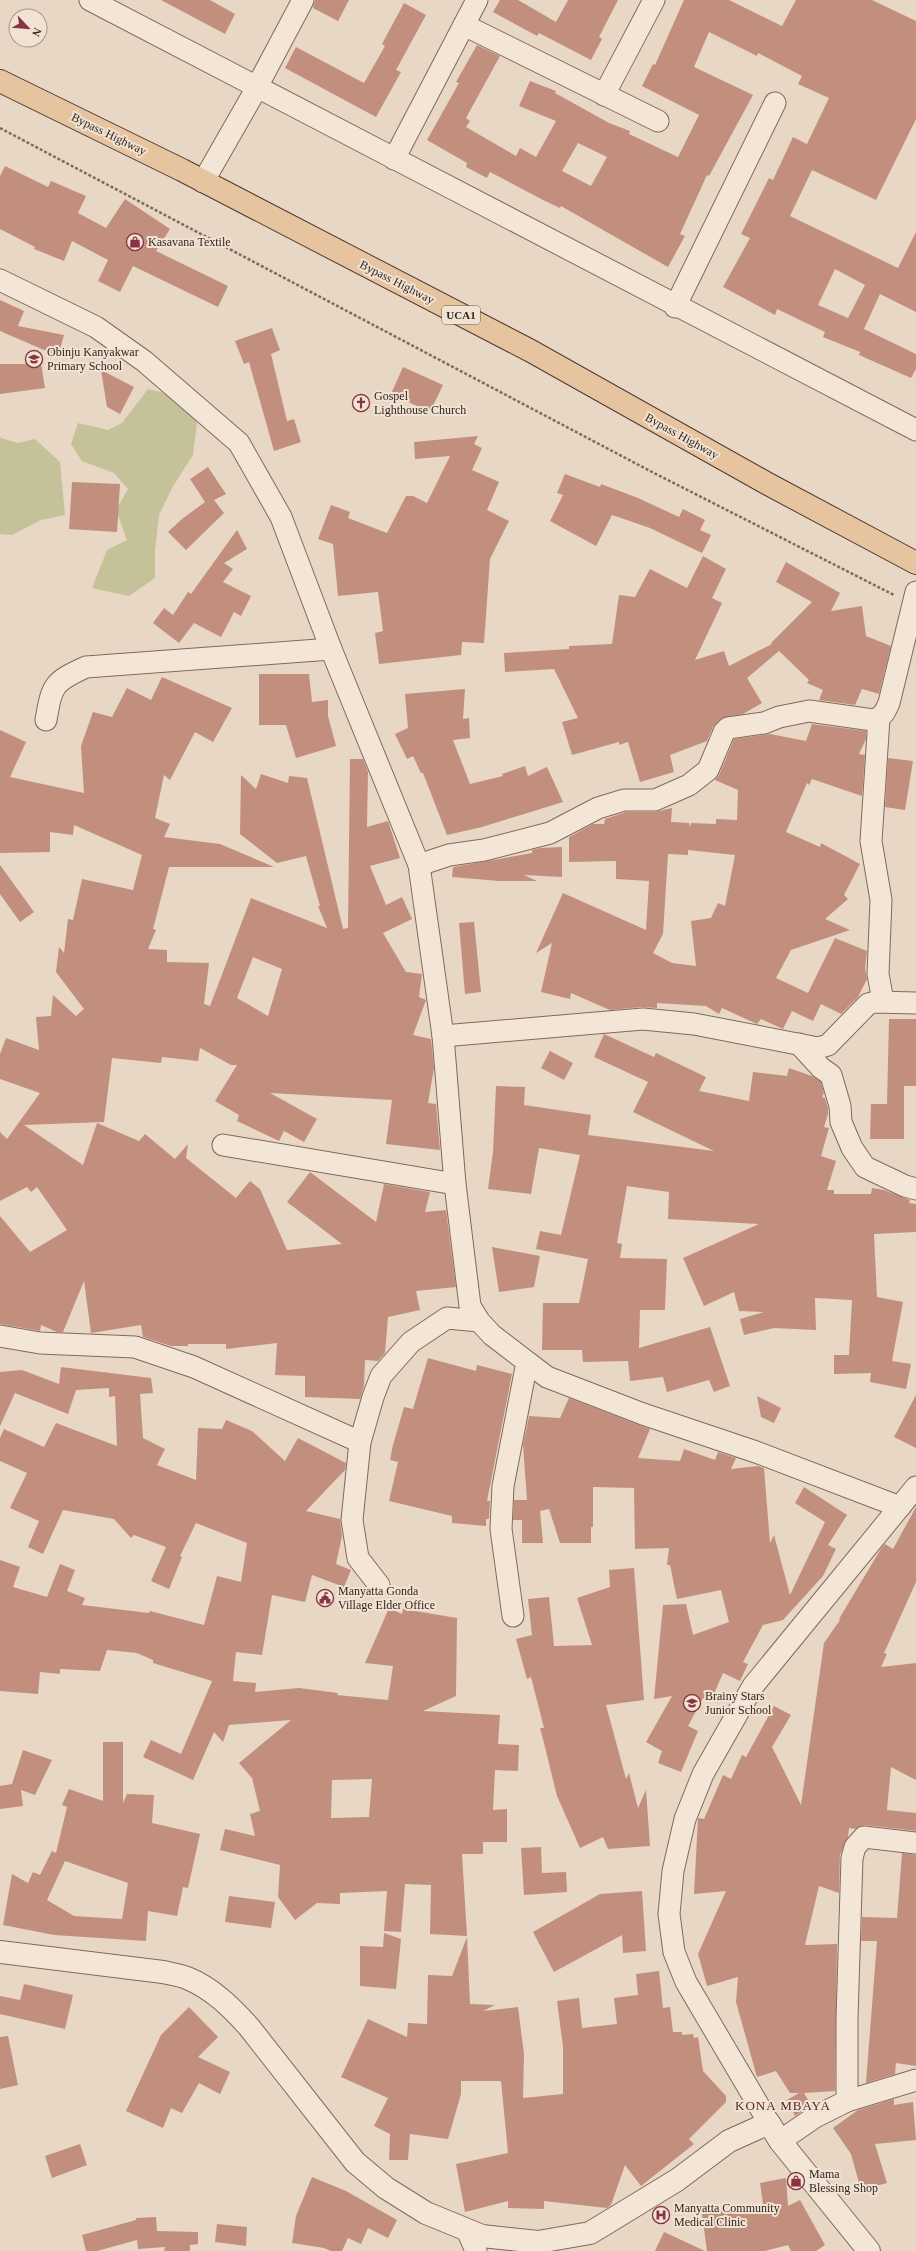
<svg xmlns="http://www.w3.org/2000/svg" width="916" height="2251" viewBox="0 0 916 2251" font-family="Georgia,serif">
<rect width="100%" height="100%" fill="#e8d7c4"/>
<g fill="#c5c299">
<polygon points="148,389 178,396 198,414 193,455 172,488 159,515 155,550 155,578 129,596 92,588 107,550 127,540 116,510 128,489 114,473 82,461 71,444 78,423 108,430 122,423"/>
<polygon points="0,436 1,438 18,443 35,439 60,462 65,515 41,520 12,535 0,534"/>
</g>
<g fill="#c28f7e" fill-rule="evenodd">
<polygon points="161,0 210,0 235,14 225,34"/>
<polygon points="315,0 349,0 338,21 313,8"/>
<polygon points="500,0 518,0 556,22 568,0 618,0 599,37 602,39 591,60 539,33 537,36 493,12"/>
<path d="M 684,0 L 729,0 L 782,26 L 796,0 L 872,0 L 916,21 L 916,119 L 876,200 L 812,170 L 790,216 L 898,268 L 916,232 L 916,312 L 880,294 L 864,329 L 916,354 L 916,369 L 911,378 L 859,355 L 860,352 L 823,337 L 825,332 L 777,309 L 775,315 L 723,287 L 750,238 L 741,234 L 769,178 L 773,180 L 793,137 L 807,144 L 829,98 L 798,84 L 802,76 L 758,53 L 757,56 L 709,32 L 694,67 L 753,95 L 709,176 L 707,175 L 680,234 L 685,236 L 668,267 L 561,206 L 560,208 L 543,200 L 490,172 L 487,178 L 466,167 L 467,163 L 427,140 L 459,83 L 456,82 L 477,45 L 500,56 L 466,118 L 470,121 L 466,127 L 516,156 L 520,148 L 536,157 L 556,121 L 519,106 L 530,81 L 556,91 L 555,93 L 609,123 L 630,131 L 629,134 L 678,157 L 699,115 L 642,86 L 653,64 L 655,65 ZM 578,143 L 607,157 L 591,186 L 562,171 ZM 835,269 L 865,285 L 848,318 L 818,305 Z"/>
<polygon points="404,3 426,15 396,70 401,72 376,117 285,68 296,47 364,83 385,46 382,44"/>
<polygon points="5,166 48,187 51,181 86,196 78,213 106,228 125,199 170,229 156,251 228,286 218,307 133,266 120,292 98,281 108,260 72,241 64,261 34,249 35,247 0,229 0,176"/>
<polygon points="0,300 24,311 18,326 64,335 58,356 0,331"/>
<polygon points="272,328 280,350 271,354 287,421 294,419 301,442 274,451 249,362 244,364 235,341"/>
<polygon points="0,364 41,364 45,388 0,394"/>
<polygon points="403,367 443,385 430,412 391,394"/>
<polygon points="101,370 134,387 120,414 107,407"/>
<polygon points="478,436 474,444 482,448 472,470 499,482 487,510 509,521 490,559 484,643 462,642 461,655 379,664 375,633 383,631 378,592 338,596 333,544 318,539 331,505 350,512 348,518 387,533 406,496 413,496 427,503 450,456 415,459 414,442"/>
<polygon points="208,467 226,494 214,500 224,513 186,550 168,532 182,519 205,502 190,479"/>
<polygon points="565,474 600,487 601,484 638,498 679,517 683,509 705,520 700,530 711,535 702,553 650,528 612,515 596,546 550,521 563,495 557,493"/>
<polygon points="72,482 120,484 117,532 69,529"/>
<polygon points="237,530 247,549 224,563 233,569 223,582 251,596 241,616 234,612 221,637 194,623 179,643 153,623 164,608 173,615 188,592 191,594"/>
<polygon points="703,556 726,569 712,598 722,603 695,660 724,651 729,666 772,644 771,643 812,602 776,582 786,562 840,593 831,611 862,606 866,636 891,646 879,694 862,689 855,705 819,700 823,690 807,683 809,680 779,651 747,678 762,703 743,714 720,719 713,727 707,741 670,755 674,772 640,782 628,742 619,745 619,742 572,755 562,722 578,718 554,669 505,672 504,653 569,649 569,646 612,644 619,595 635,597 650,569 687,588"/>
<polygon points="259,674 309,674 312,702 328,700 328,716 336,746 296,758 286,725 259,725"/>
<path d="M 162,677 L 232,708 L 213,742 L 195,732 L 170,780 L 164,775 L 155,818 L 170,824 L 164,837 L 220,844 L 274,867 L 169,867 L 153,929 L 156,930 L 148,949 L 167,950 L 167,962 L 209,963 L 204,1004 L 210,1006 L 251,898 L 327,928 L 318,906 L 320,906 L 306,856 L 277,863 L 240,834 L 241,775 L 256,789 L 261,774 L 288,783 L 289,776 L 307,778 L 343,929 L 348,928 L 350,759 L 363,759 L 368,772 L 367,827 L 388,821 L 400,858 L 370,866 L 386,905 L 402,897 L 412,919 L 383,933 L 406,972 L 422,974 L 419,997 L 426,1000 L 413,1035 L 431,1039 L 434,1068 L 428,1103 L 436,1104 L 440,1150 L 386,1144 L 392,1100 L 270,1093 L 317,1119 L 304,1142 L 284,1131 L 279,1141 L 237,1121 L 239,1115 L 215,1101 L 237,1065 L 231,1065 L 200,1048 L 198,1061 L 162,1057 L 161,1063 L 112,1058 L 104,1122 L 24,1125 L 83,1165 L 97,1123 L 139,1141 L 145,1134 L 175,1159 L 188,1144 L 186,1158 L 236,1198 L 250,1181 L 260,1189 L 287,1250 L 342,1244 L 287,1202 L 310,1172 L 376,1222 L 384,1184 L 430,1192 L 425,1212 L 446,1210 L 456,1287 L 416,1291 L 420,1310 L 388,1317 L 385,1353 L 378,1361 L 365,1360 L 364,1386 L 360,1399 L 305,1397 L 305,1376 L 275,1375 L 277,1343 L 226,1349 L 226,1344 L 188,1344 L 188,1346 L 171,1346 L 143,1337 L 141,1325 L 91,1333 L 84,1281 L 63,1332 L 57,1332 L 41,1325 L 40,1331 L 0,1324 L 0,1216 L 30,1252 L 67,1230 L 37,1187 L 31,1192 L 27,1187 L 0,1201 L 0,1132 L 7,1139 L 40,1093 L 0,1079 L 0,1054 L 6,1038 L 39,1050 L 36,1017 L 51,1016 L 53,995 L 76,1016 L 84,1009 L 56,972 L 59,947 L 64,953 L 68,919 L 73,920 L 82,879 L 133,890 L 142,855 L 74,825 L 73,835 L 50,832 L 50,852 L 0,853 L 0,730 L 26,742 L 10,777 L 84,793 L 81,746 L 93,712 L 112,717 L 127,688 L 151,700 ZM 253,957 L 282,969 L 268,1016 L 237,998 Z"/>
<polygon points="465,689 463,719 469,718 470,738 453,740 470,784 503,776 502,774 525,766 528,776 547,767 563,802 482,827 447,835 423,773 421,773 413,756 407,759 395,734 408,728 405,694"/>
<path d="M 812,724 L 866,731 L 866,739 L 859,754 L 865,755 L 862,796 L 812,779 L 809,785 L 807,783 L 786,832 L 820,847 L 821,843 L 860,864 L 844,895 L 848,899 L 825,919 L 850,930 L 791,950 L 776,978 L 808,993 L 835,938 L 867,951 L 865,968 L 867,979 L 858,997 L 841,1014 L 821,1004 L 813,1021 L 792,1011 L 783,1029 L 761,1019 L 757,1024 L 722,1008 L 719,1014 L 706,1006 L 657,1003 L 657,1008 L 642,1007 L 610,1010 L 571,993 L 570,999 L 541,992 L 552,943 L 536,953 L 563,893 L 646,930 L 649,881 L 616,879 L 616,861 L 569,862 L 569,837 L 593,824 L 604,824 L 605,819 L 626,812 L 655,812 L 672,808 L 671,822 L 689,823 L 690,827 L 691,823 L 716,824 L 716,819 L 737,820 L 738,790 L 715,780 L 719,775 L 734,739 L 770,734 L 806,741 ZM 688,850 L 735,855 L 725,906 L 718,903 L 711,918 L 691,921 L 696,966 L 672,963 L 653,953 L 663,934 L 668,854 L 688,855 Z"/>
<polygon points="888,758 913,761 905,810 885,807"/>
<polygon points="562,847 562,877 524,875 537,881 499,881 452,877 453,867 532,853 532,850 540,848"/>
<polygon points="0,865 34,912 20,922 0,894"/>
<polygon points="474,922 481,992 465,994 459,923"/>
<polygon points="889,1019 916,1019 916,1086 904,1086 904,1139 870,1139 871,1104 887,1104"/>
<polygon points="604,1034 654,1057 656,1053 706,1077 699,1091 749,1101 753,1072 787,1076 789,1068 812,1076 821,1082 824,1093 822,1097 825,1098 828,1108 828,1114 824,1127 829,1128 821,1156 836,1161 827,1190 834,1190 834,1194 871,1194 872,1188 884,1190 910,1200 909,1203 916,1204 916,1232 874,1234 877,1297 903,1302 892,1361 911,1364 906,1389 870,1382 871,1373 834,1374 834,1355 849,1355 852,1300 815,1298 816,1330 774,1328 744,1335 740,1319 764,1312 739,1311 734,1292 704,1306 683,1258 759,1224 668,1219 669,1192 627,1186 617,1243 622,1244 620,1258 667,1259 665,1310 640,1310 639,1348 710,1327 730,1386 714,1392 709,1380 667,1392 663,1377 630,1381 628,1361 583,1362 582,1350 542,1350 543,1303 579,1303 588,1259 536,1249 540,1231 561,1235 580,1155 539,1148 531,1194 488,1189 493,1152 496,1086 525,1087 524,1105 591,1115 588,1135 714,1151 633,1112 648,1082 594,1057"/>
<polygon points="550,1051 573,1063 564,1080 541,1068"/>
<polygon points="492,1247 540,1256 534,1287 499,1292"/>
<polygon points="428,1358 476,1371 477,1365 512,1374 487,1501 490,1501 489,1519 486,1519 486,1526 452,1523 452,1516 389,1501 398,1462 390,1460 393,1445 404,1407 413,1409"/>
<path d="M 61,1367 L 151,1378 L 153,1393 L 140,1394 L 143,1438 L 165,1449 L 157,1465 L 196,1480 L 198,1428 L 222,1429 L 226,1420 L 252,1431 L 285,1461 L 298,1438 L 346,1463 L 345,1470 L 306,1511 L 340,1519 L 342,1536 L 336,1564 L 351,1570 L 344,1587 L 312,1575 L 305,1602 L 272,1595 L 262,1655 L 236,1652 L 233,1681 L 256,1683 L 255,1692 L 299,1688 L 338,1693 L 337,1695 L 388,1700 L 393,1666 L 365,1663 L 389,1608 L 402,1614 L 403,1609 L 457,1618 L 456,1696 L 423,1711 L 500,1715 L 498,1744 L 519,1745 L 518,1771 L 495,1770 L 493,1810 L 507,1809 L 507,1842 L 483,1842 L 483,1854 L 462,1854 L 467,1936 L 430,1934 L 431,1885 L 405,1884 L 401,1932 L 384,1931 L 387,1891 L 340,1893 L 340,1904 L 317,1903 L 295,1920 L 278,1897 L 280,1865 L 220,1850 L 225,1829 L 255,1836 L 250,1814 L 260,1811 L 252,1778 L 239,1763 L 291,1720 L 229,1725 L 223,1742 L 214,1732 L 193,1780 L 143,1757 L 151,1740 L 181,1754 L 212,1681 L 153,1663 L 153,1660 L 137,1653 L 107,1650 L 100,1671 L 60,1669 L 60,1674 L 40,1672 L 38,1694 L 0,1691 L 0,1560 L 20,1567 L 13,1587 L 47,1597 L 60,1564 L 75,1570 L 67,1591 L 85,1598 L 82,1605 L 149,1613 L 150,1611 L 204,1625 L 217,1576 L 241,1582 L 247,1543 L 196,1523 L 180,1556 L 182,1557 L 169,1589 L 151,1581 L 166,1547 L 134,1535 L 131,1538 L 114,1519 L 63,1510 L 43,1554 L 28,1547 L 39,1521 L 10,1508 L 27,1473 L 0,1461 L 0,1438 L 4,1429 L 44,1447 L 56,1423 L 117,1446 L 115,1396 L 109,1397 L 109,1388 L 76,1390 L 68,1414 L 15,1393 L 0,1426 L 0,1372 L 22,1370 L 59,1384 ZM 372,1779 L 369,1817 L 331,1818 L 332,1780 Z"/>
<polygon points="916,1395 916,1448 894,1437"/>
<polygon points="757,1396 781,1408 774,1423 761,1417"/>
<polygon points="569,1398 650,1429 638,1458 680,1461 684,1449 715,1460 718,1452 736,1458 731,1469 758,1466 764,1468 770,1543 774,1535 790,1595 825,1522 795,1503 804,1487 847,1515 828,1545 836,1549 823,1576 783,1620 763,1625 743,1662 748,1664 740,1681 723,1673 711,1701 703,1698 688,1726 698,1731 681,1772 658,1763 662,1751 646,1742 672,1696 654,1699 663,1605 686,1604 693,1635 729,1622 721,1590 677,1599 670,1565 667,1565 669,1548 635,1549 634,1488 593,1487 593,1527 591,1527 591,1543 560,1543 549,1509 540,1511 543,1543 522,1543 522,1520 513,1520 514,1500 527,1500 523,1445 529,1416 560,1418"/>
<polygon points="916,1507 916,1582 884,1653 887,1654 881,1667 916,1663 916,1780 891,1767 887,1810 916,1813 916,1831 865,1825 855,1829 849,1828 848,1837 840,1855 839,1893 819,1886 805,1945 837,1944 835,2091 804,2093 811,2105 795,2116 787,2100 799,2093 790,2093 776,2071 757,2077 736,2002 738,1977 707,1986 698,1954 726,1891 694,1894 698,1818 704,1819 723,1775 731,1779 742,1755 746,1757 774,1706 791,1715 772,1747 801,1805 824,1643 840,1620 839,1619 882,1547 885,1544 893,1549"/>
<polygon points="634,1568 644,1700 606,1705 626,1779 629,1773 638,1808 646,1790 650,1846 608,1849 603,1837 580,1848 557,1796 543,1739 540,1728 544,1728 531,1677 527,1679 516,1639 532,1635 528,1599 549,1597 554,1646 592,1645 577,1598 610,1587 609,1570"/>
<path d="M 103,1742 L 123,1742 L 123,1803 L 127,1794 L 154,1795 L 152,1823 L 200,1834 L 188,1888 L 183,1887 L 177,1916 L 148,1911 L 146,1941 L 54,1935 L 3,1925 L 12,1874 L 28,1883 L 33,1872 L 40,1875 L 52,1851 L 56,1853 L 67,1807 L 62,1805 L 69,1789 L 103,1801 ZM 65,1861 L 128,1883 L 122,1919 L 74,1916 L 47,1900 Z"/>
<polygon points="23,1750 52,1760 35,1795 21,1790 23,1806 0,1809 0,1786 12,1784"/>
<polygon points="541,1847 542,1873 566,1872 567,1892 524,1895 521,1848"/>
<polygon points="902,1853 916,1855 916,2066 896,2063 895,2074 866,2083 877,1941 861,1941 862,1917 897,1918"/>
<polygon points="642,1891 646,1951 623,1953 622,1935 554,1972 533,1932 600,1894"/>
<polygon points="229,1896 275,1902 271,1928 225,1922"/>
<polygon points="384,1933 401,1939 396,1989 360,1986 360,1946 383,1947"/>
<polygon points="467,1937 470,2004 495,2005 483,2011 518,2007 524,2054 523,2098 563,2094 563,2047 557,2001 579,1998 582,2028 617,2024 614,1998 638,1995 636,1974 659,1971 663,2008 670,2007 673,2032 682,2032 682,2035 693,2034 694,2038 698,2037 703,2071 726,2096 726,2102 689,2139 694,2144 641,2186 625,2165 611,2205 607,2208 544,2201 544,2209 508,2208 508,2201 465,2212 456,2164 508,2153 501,2081 461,2081 461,2094 448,2139 410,2134 408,2160 389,2160 390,2134 374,2126 388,2098 341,2077 368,2019 407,2037 408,2023 427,2024 428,1975 452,1976"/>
<polygon points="24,1984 73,1995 65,2029 0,2014 0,1996 20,2000"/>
<polygon points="189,2007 218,2037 198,2057 230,2072 220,2094 199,2083 182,2113 171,2108 163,2128 126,2111 161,2035"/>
<polygon points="8,2036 18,2085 0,2089 0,2037"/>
<polygon points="894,2099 894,2105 913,2102 916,2140 875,2144 887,2183 861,2190 851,2154 833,2128 858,2110"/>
<polygon points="80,2144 87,2165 52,2178 45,2156"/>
<polygon points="312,2177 346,2191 397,2220 388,2238 368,2228 361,2244 348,2238 342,2251 331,2251 324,2248 292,2243 296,2216"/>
<polygon points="786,2178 788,2206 800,2200 825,2245 816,2251 791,2251 788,2245 765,2251 707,2251 702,2214 763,2204 760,2183"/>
<polygon points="156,2217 157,2231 198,2232 198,2244 190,2245 190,2251 164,2251 165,2247 138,2249 137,2240 97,2251 86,2251 82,2235 136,2220 136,2218"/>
<polygon points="217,2224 247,2227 246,2246 215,2242"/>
<polygon points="664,2232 705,2251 655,2251"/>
</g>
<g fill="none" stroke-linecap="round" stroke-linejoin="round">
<g stroke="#80695d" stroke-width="23">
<g id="minor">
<path d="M 90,0 C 366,142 640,289 916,430"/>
<polyline points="464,25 658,121"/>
<polyline points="604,95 654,0"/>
<polyline points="394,159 477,0"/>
<polyline points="203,182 251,98 303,0"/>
<polyline points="0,280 96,327 144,361 239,443 281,517 331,649 419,865 443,1036 455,1184 470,1306 479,1321 492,1335 547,1377 643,1414 756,1452 900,1507"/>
<polyline points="675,307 775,103"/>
<polyline points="879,718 871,841 881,900 878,974 883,1001"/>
<path d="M 46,720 C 52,685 53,682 86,667 L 331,649"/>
<path d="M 419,865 L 449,855 L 484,850 L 550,833 L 598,808 L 624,800 L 655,800 L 689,785 L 708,770 L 724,732 L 728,728 L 764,723 L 779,717 L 809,711 L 873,720 C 883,717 885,712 889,703 L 916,592"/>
<polyline points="443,1036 643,1019 694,1024 818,1048 828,1045 868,1004 875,1002 916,1003"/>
<polyline points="799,1044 821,1068 831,1075 840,1106 841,1122 852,1148 865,1167 905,1186 916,1189"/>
<polyline points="223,1145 455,1184"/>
<polyline points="0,1336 40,1343 135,1347 194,1367 360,1442"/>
<polyline points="379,1585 358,1558 352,1520 360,1442 373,1397 381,1376 411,1342 447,1318 479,1321"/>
<polyline points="513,1616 501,1529 503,1486 527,1362"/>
<polyline points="847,2101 916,2080"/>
<polyline points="769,2123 686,1982 674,1952 669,1914 673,1871 685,1819 703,1774 753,1686 916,1487"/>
<polyline points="780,2141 815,2117 847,2101 847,2018 852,1858 855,1847 864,1837 916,1843"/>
<polyline points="467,2230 476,2251"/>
</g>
</g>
<g stroke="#80695d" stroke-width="24">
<path id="tertiary" d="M 0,1952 L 163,1972 C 171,1974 180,1975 187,1978 C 212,1988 232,2008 249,2027 L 355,2162 L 386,2188 L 426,2213 L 482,2236 L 538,2242 L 590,2233 L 677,2180 L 729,2141 L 769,2123 L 780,2141 L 869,2251"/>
</g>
<g stroke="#4f3930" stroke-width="24">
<polyline id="primary" points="0,81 182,170 531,351 768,484 916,563"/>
</g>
<polyline stroke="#80695d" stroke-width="2.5" stroke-dasharray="3 2" stroke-linecap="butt" points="0,128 652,472 894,595"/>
<use href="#minor" stroke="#f4e6d6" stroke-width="21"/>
<use href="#tertiary" stroke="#f4e6d6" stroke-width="22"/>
<use href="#primary" stroke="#e7c4a0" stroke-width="22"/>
</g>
<defs>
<g id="shop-ring" transform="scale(0.9)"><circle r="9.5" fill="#f1e3d3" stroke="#883443" stroke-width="1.5"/><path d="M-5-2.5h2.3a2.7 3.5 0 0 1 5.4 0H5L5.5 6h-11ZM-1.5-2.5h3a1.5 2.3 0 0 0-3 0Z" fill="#883443"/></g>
<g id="school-ring" transform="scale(0.9)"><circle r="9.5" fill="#f1e3d3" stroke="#883443" stroke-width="1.5"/><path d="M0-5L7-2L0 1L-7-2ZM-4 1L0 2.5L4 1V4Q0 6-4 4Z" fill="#883443"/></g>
<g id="church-ring" transform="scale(0.9)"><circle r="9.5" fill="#f1e3d3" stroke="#883443" stroke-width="1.5"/><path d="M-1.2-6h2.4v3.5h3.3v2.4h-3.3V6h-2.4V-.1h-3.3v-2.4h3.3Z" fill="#883443"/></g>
<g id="civic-ring" transform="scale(0.9)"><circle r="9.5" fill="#f1e3d3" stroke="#883443" stroke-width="1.5"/><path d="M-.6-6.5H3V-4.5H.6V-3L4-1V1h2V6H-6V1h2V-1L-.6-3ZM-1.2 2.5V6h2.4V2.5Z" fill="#883443"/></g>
<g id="hospital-ring" transform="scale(0.9)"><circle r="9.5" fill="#f1e3d3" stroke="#883443" stroke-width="1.5"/><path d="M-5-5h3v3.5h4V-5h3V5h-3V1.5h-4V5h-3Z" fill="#883443"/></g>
</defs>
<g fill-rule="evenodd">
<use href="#shop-ring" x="135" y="242"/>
<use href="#school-ring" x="34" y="359"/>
<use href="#church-ring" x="361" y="403"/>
<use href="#civic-ring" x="325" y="1598"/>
<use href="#school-ring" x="692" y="1703"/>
<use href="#shop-ring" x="796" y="2181"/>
<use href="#hospital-ring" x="661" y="2215"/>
</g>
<g text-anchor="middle" stroke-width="4" stroke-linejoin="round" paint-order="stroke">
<rect fill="#f1e3d3" stroke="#6b5e55" stroke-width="1" x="442" y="306" width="38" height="18" rx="3"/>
<g font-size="11" font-weight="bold" fill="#32251f">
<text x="461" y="319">UCA1</text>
</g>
<g font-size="12" fill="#32251f" stroke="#f1e3d3">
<text transform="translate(109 134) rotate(26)" y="4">Bypass Highway</text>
<text transform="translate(397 282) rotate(27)" y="4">Bypass Highway</text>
<text transform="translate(682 436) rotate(29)" y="4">Bypass Highway</text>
</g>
<g font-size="12" fill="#32251f" stroke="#f1e3d3" text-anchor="start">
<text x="148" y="246">Kasavana Textile</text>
<text x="47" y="356">Obinju Kanyakwar<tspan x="47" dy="14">Primary School</tspan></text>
<text x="374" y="400">Gospel<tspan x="374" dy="14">Lighthouse Church</tspan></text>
<text x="338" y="1595">Manyatta Gonda<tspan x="338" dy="14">Village Elder Office</tspan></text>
<text x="705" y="1700">Brainy Stars<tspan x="705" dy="14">Junior School</tspan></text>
<text x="809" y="2178">Mama<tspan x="809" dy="14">Blessing Shop</tspan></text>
<text x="674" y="2212">Manyatta Community<tspan x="674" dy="14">Medical Clinic</tspan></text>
</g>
<g font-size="13" letter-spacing="1" fill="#5a2523" stroke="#f1e3d3">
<text x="783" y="2110">KONA MBAYA</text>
</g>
</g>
<g transform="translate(28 28) rotate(116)"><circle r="19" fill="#f1e3d3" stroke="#a5978b"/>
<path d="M0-3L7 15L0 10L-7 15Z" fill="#883443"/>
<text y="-6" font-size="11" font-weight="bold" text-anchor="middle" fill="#32251f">N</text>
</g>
</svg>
